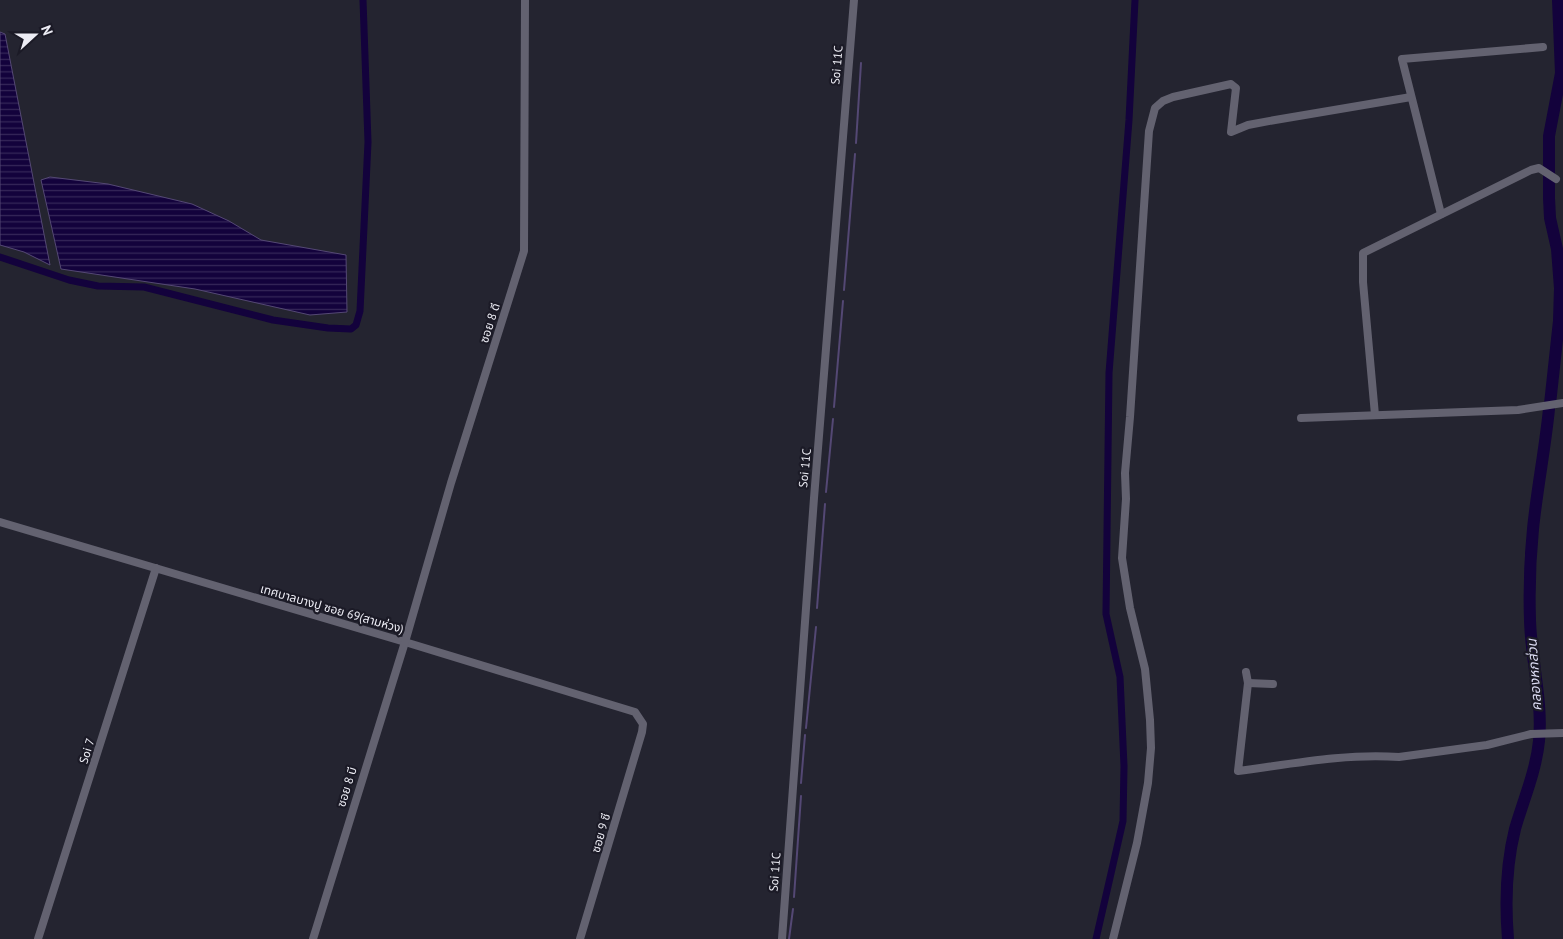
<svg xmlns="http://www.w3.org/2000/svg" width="1563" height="939" viewBox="0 0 1563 939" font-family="'PT Sans','Noto Sans Thai',sans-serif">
<defs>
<pattern id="water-rules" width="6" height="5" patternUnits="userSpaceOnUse" patternTransform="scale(1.25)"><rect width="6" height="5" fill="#13023c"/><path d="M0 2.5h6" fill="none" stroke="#362759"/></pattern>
</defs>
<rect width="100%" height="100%" fill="#242430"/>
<g fill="url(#water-rules)" stroke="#544874">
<polygon points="0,32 5,34 50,265 24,252 0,245"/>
<polygon points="50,177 108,184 192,204 229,221 261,240 346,255 347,312 310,315 195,289 61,269 41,180"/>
</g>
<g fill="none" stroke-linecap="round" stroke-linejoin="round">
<g stroke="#544874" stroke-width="2">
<polyline points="856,143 861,63"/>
<polyline points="844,290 855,154"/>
<polyline points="834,407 843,301"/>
<polyline points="826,492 833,419"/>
<polyline points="817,608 825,504"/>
<polyline points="806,728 816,627"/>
<polyline points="801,783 805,735"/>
<polyline points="794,897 801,796"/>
<polyline points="789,939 793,909"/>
</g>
<g stroke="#13023c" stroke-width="7">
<polyline points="0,257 69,280 98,286 144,287 273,320 328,328 351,329 356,325 360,311 368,142 363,0"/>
<polyline points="1096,939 1123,821 1124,766 1120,677 1106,614 1109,373 1129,120 1135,0"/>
</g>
<g stroke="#13023c" stroke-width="12">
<polyline points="1550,404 1559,321 1560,288 1557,249 1550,218 1549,198 1549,136 1561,73 1558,0"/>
<path d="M 1508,939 C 1505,902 1506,865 1515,829 C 1523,801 1536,771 1539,741 C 1543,701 1531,661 1530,620 C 1529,590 1530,559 1533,529 C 1537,489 1545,449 1549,409"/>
</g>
<g stroke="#636270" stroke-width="8">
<polyline points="1441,214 1402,59 1543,47"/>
<polyline points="1375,415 1363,282 1363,253 1531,170 1539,168 1556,179"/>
<polyline points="1301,418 1518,410 1563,403"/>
<polyline points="0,522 405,642 635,712 643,724 642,732 580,939"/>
<path d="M 1246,672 L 1248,683 L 1238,771 C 1291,764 1346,753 1399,757 L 1487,745 L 1531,734 L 1563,733"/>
<polyline points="1248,683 1273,684"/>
<polyline points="38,939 156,568"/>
<polyline points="313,939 405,642 451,483 524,251 525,0"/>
<polyline points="782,939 814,498 854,0"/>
<polyline points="1113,939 1137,843 1148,783 1151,748 1150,720 1145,669 1130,608 1122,558 1126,499 1125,473 1130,417 1149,131 1155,108 1163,101 1173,97 1231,84 1236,88 1231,132 1248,125 1275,120 1411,97"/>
</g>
</g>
<g text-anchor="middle" stroke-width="4.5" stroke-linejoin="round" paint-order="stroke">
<g font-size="12" fill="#ededf5" stroke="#1b1a26">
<text transform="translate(837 65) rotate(-85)" y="4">Soi 11C</text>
<text transform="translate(490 323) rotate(-72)" y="4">ซอย 8 ดี</text>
<text transform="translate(805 468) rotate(-84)" y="4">Soi 11C</text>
<text transform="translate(332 609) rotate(16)" y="4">เทศบาลบางปู ซอย 69(สามห่วง)</text>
<text transform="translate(87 751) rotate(-73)" y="4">Soi 7</text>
<text transform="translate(347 787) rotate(-73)" y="4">ซอย 8 บี</text>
<text transform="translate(601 833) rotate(-74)" y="4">ซอย 9 ซี</text>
<text transform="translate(775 872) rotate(-86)" y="4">Soi 11C</text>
</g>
<g font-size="14" font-style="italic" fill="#dadaf1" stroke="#1b1a26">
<text transform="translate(1534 675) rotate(-94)" y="5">คลองหกส่วน</text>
</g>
</g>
<g transform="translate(35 35) rotate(69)" stroke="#1b1a26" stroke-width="4" paint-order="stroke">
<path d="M0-4L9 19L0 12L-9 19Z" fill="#ededf5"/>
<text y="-8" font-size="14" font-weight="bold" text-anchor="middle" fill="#ededf5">N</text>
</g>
</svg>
